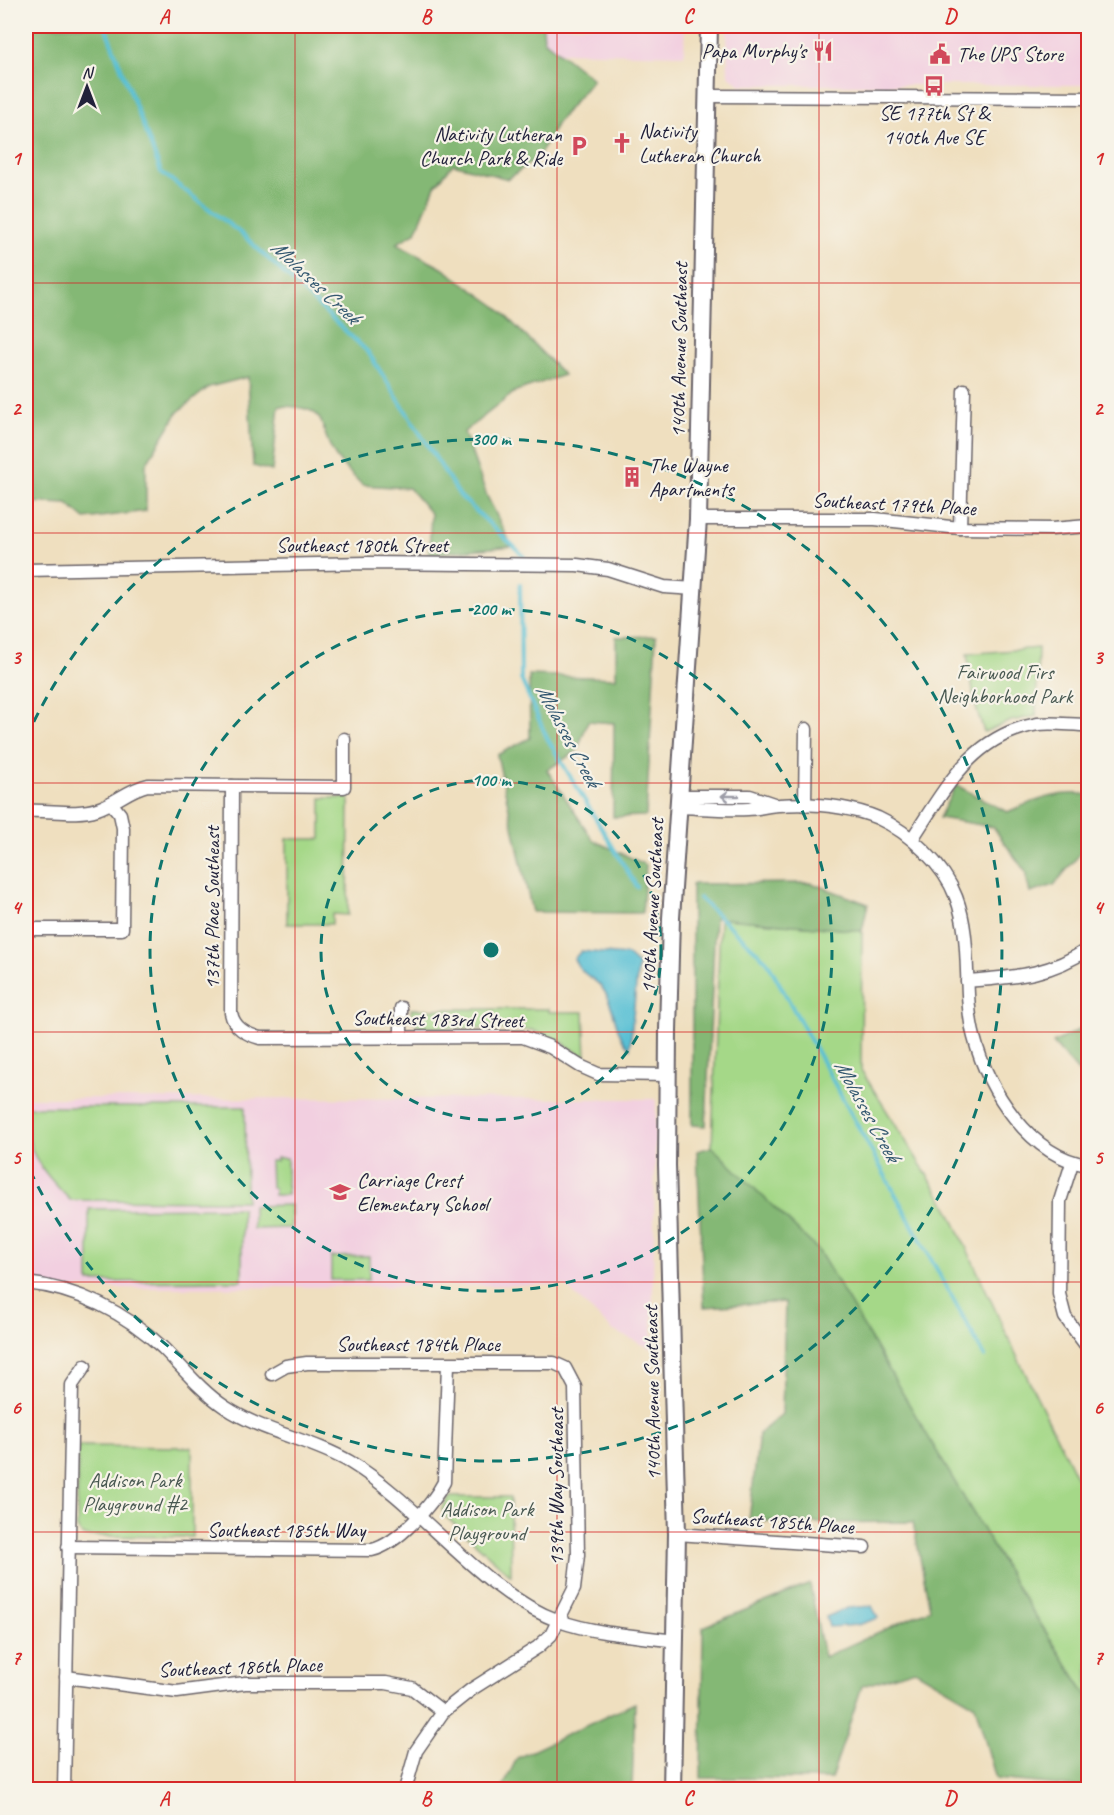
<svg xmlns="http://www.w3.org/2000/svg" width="1114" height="1815" viewBox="0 0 1114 1815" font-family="Caveat,sans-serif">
<rect width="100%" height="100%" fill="#f7f3e8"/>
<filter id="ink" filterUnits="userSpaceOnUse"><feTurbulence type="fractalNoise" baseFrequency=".0167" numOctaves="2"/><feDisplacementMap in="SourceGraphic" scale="12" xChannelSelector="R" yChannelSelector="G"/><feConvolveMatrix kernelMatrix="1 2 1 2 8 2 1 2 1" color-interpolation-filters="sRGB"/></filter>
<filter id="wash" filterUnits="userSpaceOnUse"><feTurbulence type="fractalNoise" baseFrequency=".008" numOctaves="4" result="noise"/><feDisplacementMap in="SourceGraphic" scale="24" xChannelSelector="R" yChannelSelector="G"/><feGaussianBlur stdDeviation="1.35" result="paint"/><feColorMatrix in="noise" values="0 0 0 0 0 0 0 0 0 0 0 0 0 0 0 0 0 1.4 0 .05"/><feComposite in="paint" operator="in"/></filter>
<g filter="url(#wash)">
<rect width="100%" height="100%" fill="#efdfbf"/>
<g fill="#f2cfe0">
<polygon points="520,26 685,26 684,55 519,51"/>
<polygon points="727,26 1088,26 1088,85 741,85 728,75"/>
<polygon points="26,1098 656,1099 652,1349 612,1330 564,1285 26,1289"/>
</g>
<g fill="#a5d888" stroke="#647d62" stroke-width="1.5">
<polygon points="1038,648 1036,716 1011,721 984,732 975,704 967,654"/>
<polygon points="321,798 349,798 348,915 332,914 332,924 287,924 287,839 321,839"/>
<polygon points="720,918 862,931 861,1070 948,1208 1012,1346 1088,1501 1088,1697 1016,1586 917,1420 712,1147"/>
<polygon points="411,1009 549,1009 549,1012 584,1012 586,1058 560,1041 532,1030 420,1027 412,1020"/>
<path d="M 26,1107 L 245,1107 L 246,1201 L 70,1200 C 39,1167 25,1153 26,1107 Z"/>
<polygon points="276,1158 287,1158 287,1195 274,1195 274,1188 271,1188 270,1161 276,1161"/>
<polygon points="291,1205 291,1228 253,1229 253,1206"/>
<polygon points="242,1208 242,1281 89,1282 89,1209"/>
<polygon points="369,1256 369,1280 331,1280 331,1257"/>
<polygon points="78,1446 192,1447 192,1537 83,1536 77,1528"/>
<polygon points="449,1497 510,1497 511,1575 444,1515 442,1509"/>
</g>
<g fill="#84b874" stroke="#536d58" stroke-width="1.5">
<path d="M 26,26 L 543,26 L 544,40 L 593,79 L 557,123 L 539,156 L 508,179 L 453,164 L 435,186 L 416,232 L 396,244 L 442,268 L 496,306 L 564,375 L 516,391 L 464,432 L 487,496 L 512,546 L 429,554 L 431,514 L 409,488 L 362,485 C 354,476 343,467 336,457 C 314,423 334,407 279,406 L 272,471 L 253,466 L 248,377 L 209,387 L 178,412 L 146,464 L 146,511 L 85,519 L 67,504 L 26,502 Z"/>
<polygon points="656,636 646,816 613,817 614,723 588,721 577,751 547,770 593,840 646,865 642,913 532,912 497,755 530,738 529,675 616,678 616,637"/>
<path d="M 956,785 L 1007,812 C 1034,801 1058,790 1088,795 L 1088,844 L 1054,885 L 1030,893 L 1025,871 L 993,827 L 939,818 Z"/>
<polygon points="811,883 868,904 862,931 715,918 706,1126 692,1125 692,884"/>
<polygon points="1088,1025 1088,1083 1053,1043"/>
<polygon points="712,1147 819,1251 1016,1586 1088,1697 1088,1788 996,1779 975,1705 915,1670 862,1686 831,1779 701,1778 703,1627 810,1584 824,1657 930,1609 913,1522 813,1523 749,1520 759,1434 782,1414 785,1302 704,1307 697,1151"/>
<polygon points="635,1703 632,1789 502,1789 517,1758"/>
</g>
<g fill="#57bfd4" stroke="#3c7088" stroke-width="1.5">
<path d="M 581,951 L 627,955 L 638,965 L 630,1048 C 614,1035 616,1007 603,989 C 594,976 583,978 574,959 Z"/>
<polygon points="872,1606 878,1618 858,1625 829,1627 826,1617 847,1608"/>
</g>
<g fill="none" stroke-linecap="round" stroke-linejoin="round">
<g stroke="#57bfd4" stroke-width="4">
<polyline points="105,26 161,172 243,235 368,352 460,496 524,556"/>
<polyline points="520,584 521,679 547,738 637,887"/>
<polyline points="699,898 767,961 985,1357"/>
</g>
</g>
</g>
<g filter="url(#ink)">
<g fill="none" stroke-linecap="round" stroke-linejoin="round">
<g stroke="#6a6469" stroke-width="15">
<g id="minor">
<polyline points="707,96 1088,98"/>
<polyline points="698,519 875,519 960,528 1052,529 1088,526"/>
<polyline points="960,528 964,390"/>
<polyline points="26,570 367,563 577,565 608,569 664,587 695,589"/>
<path d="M 232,786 L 231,1013 C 234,1028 246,1034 260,1038 L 523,1037 L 550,1047 L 580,1066 L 598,1074 L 668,1075"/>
<polyline points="681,796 750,796 774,804"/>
<polyline points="805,805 806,729"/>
<path d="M 680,807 C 703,808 725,810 748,809 C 759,809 769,805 779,805 C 811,803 848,806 878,818 C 909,832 944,865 956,897 C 973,941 962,992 974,1037 C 988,1090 1030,1157 1088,1165"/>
<path d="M 26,811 C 48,809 75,816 97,809 C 116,803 129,789 148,785 L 344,787 L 344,739"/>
<path d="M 912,839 C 945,789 972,735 1038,724 C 1053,722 1072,725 1088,725"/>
<polyline points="26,929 122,929 123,828 120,814 111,803"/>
<path d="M 967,981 C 1013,977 1049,976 1088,949"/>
<polyline points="401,1008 401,1037"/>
<polyline points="1072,1163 1060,1201 1059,1294 1065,1317 1088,1348"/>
<path d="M 26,1283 C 77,1288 126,1313 163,1348 C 184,1369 201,1391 225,1407 C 264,1433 311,1439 350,1462 C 423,1506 480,1592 559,1621 C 596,1634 638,1636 676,1641"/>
<polyline points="272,1374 286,1366 307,1363 554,1363 565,1368 575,1387 578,1555 574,1589 551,1635 538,1647 472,1689 443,1712 416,1751 405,1790"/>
<polyline points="677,1534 864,1547"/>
<path d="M 68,1547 L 372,1550 C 398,1544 432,1505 444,1482 L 448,1364"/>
<polyline points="66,1677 177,1692 245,1683 386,1683 412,1688 443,1712"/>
<polyline points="64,1790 72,1385 85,1366"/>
</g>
</g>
<g stroke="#6a6469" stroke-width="20">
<polyline id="secondary" points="672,1790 677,1534 667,1165 668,1031 671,918 698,519 709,26"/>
</g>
<use href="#minor" stroke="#fff" stroke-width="12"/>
<use href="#secondary" stroke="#fff" stroke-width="16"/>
</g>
<defs><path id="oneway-shaft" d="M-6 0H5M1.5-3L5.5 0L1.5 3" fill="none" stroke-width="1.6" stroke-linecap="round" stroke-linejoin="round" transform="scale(1.5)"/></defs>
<use stroke="#9c9ca7" href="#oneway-shaft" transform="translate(730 796) rotate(180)"/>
</g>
<path fill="none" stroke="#d62828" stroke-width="1.5" stroke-opacity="0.55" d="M 295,26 L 295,1790M 557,26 L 557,1790M 819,26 L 819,1790M 26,283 L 1088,283M 26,533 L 1088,533M 26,783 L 1088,783M 26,1032 L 1088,1032M 26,1282 L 1088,1282M 26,1532 L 1088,1532"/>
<g fill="none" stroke="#0f766e" stroke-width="3" stroke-dasharray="10 8">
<circle cx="491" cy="950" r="170"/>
<circle cx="491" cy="950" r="341"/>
<path d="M26 738A511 511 0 1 1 26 1162"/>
</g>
<defs>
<g id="restaurant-bare" transform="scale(1.62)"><path d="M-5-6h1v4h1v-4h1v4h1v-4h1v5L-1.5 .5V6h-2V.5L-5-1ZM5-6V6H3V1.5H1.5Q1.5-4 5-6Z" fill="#d1495b" stroke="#f7f3e8" stroke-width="2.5" paint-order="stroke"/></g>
<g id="civic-bare" transform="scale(1.62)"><path d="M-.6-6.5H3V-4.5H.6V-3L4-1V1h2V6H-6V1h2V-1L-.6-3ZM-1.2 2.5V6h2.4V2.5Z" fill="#d1495b" stroke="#f7f3e8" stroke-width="2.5" paint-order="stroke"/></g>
<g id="bus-bare" transform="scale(1.62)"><path d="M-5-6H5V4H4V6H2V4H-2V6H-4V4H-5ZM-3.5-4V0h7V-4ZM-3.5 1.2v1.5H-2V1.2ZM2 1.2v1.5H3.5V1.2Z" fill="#d1495b" stroke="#f7f3e8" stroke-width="2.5" paint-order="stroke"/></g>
<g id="church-bare" transform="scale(1.62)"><path d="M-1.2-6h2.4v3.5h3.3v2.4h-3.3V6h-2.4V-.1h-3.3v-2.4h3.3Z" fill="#d1495b" stroke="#f7f3e8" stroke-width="2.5" paint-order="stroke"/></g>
<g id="parking-bare" transform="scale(1.62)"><path d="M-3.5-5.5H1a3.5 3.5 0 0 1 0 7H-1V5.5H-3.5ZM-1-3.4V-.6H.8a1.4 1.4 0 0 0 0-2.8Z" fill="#d1495b" stroke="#f7f3e8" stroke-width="2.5" paint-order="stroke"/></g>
<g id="building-bare" transform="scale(1.62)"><path d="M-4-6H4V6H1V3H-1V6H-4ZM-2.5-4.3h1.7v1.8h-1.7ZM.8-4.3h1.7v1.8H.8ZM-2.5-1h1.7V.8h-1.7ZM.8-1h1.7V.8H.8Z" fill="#d1495b" stroke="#f7f3e8" stroke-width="2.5" paint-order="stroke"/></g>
<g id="school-bare" transform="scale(1.62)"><path d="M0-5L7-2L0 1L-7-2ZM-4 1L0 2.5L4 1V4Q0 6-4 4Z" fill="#d1495b" stroke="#f7f3e8" stroke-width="2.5" paint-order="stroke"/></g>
</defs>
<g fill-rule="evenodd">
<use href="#restaurant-bare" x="823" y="51"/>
<use href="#civic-bare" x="940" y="54"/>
<use href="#bus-bare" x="934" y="86"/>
<use href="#church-bare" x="622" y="143"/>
<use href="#parking-bare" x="579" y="146"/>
<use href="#building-bare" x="632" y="477"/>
<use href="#school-bare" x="340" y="1192"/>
</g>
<g text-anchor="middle" stroke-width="4.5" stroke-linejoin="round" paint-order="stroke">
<g font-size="21" fill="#22223b" stroke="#f7f3e8" text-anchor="start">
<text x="806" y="58" text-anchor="end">Papa Murphy's</text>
<text x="957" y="61">The UPS Store</text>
<text x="934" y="120" text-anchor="middle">SE 177th St &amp;<tspan x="934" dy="24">140th Ave SE</tspan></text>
<text x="639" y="138">Nativity<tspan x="639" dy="24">Lutheran Church</tspan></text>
<text x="562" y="141" text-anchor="end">Nativity Lutheran<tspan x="562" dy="24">Church Park &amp; Ride</tspan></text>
<text x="649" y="472">The Wayne<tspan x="649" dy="24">Apartments</tspan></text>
<text x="357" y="1187">Carriage Crest<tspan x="357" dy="24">Elementary School</tspan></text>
</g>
<g font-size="21" fill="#22223b" stroke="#f7f3e8">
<text transform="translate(679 350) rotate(-89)" y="7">140th Avenue Southeast</text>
<text transform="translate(894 504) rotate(3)" y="7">Southeast 179th Place</text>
<text x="362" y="552">Southeast 180th Street</text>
<text transform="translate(652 906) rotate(-87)" y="7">140th Avenue Southeast</text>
<text transform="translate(212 908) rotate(-90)" y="7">137th Place Southeast</text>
<text transform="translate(438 1019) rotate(1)" y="7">Southeast 183rd Street</text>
<text x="418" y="1351">Southeast 184th Place</text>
<text transform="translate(652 1393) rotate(-91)" y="7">140th Avenue Southeast</text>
<text transform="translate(556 1487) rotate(-90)" y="7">139th Way Southeast</text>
<text transform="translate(772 1521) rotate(4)" y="7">Southeast 185th Place</text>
<text x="286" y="1537">Southeast 185th Way</text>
<text transform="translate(240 1667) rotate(-2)" y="7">Southeast 186th Place</text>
</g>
<g font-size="21" fill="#495952" stroke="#f7f3e8">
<text x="1005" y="679">Fairwood Firs<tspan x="1005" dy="24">Neighborhood Park</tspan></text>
<text x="135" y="1487">Addison Park<tspan x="135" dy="24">Playground #2</tspan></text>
<text x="487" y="1516">Addison Park<tspan x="487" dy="24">Playground</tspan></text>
</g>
<g font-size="22" font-style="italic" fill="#355971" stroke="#f7f3e8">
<text transform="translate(316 281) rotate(43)" y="8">Molasses Creek</text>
<text transform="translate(569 735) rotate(62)" y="8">Molasses Creek</text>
<text transform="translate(868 1110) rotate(61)" y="8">Molasses Creek</text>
</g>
</g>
<circle cx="491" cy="950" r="9" fill="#0f766e" stroke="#f7f3e8" stroke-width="3"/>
<g font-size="18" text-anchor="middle" font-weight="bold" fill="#0f766e" stroke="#f7f3e8" stroke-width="4.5" stroke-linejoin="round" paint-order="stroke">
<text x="491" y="445">300 m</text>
<text x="491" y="615">200 m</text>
<text x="491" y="786">100 m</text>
</g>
<rect width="1114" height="1815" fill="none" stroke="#f7f3e8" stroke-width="66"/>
<g transform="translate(87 87)" stroke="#f7f3e8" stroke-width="4.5" paint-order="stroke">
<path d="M0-4.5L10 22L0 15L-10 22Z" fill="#22223b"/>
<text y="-9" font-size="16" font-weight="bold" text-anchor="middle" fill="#22223b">N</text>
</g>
<rect x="33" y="33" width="1048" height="1749" fill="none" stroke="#d62828" stroke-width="2"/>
<g font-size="20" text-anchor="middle" font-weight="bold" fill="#d62828">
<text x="164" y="23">A</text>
<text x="426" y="23">B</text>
<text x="688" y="23">C</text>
<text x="950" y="23">D</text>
<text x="16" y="165">1</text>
<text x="1098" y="165">1</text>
<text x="16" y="415">2</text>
<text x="1098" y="415">2</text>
<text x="16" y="664">3</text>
<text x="1098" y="664">3</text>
<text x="16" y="914">4</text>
<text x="1098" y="914">4</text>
<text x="16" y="1164">5</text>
<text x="1098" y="1164">5</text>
<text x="16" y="1414">6</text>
<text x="1098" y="1414">6</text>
<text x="16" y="1664">7</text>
<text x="1098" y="1664">7</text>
<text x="164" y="1805">A</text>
<text x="426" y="1805">B</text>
<text x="688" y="1805">C</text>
<text x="950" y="1805">D</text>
</g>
</svg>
